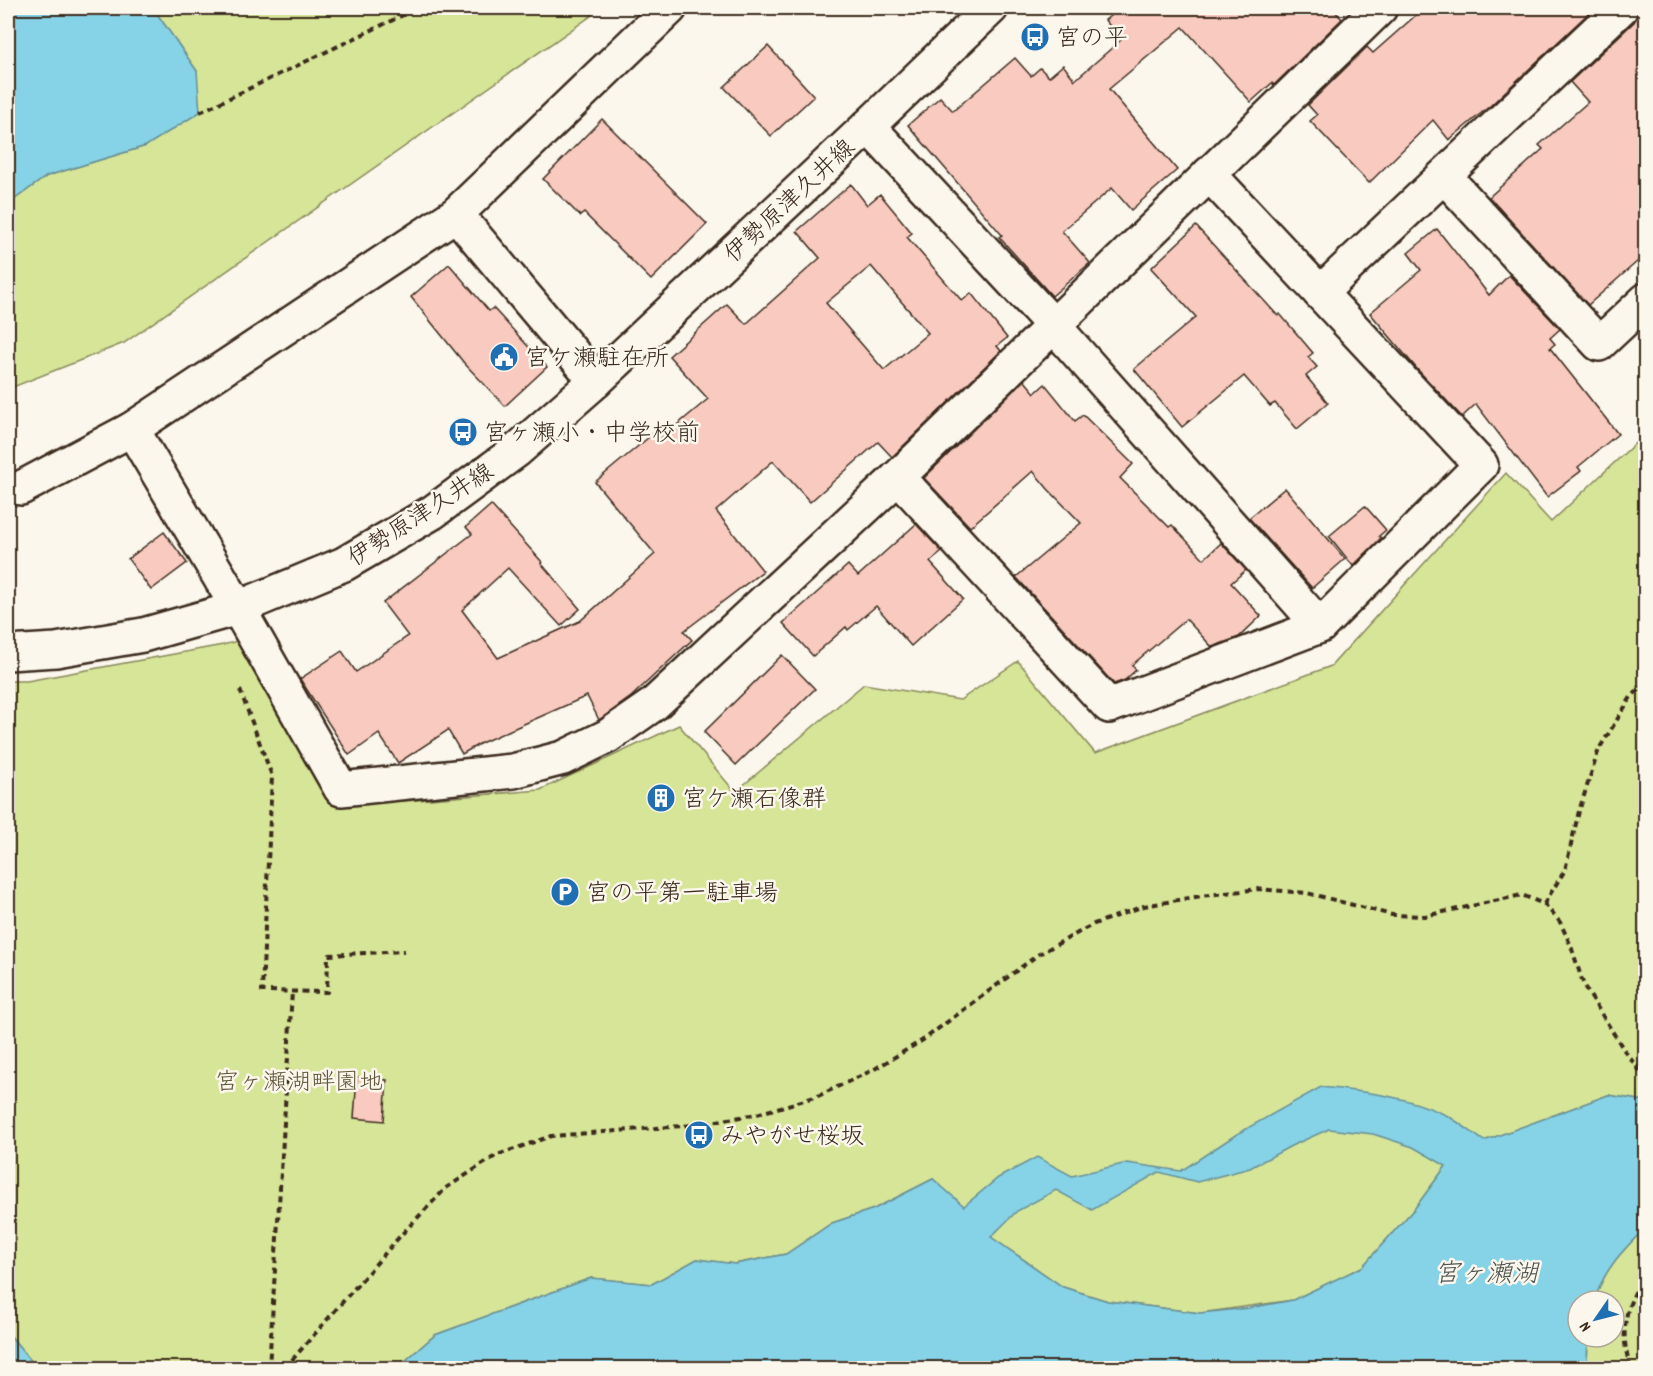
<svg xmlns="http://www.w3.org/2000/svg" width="1653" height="1376" viewBox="0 0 1653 1376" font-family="Dekko,'Klee One',sans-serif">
<rect width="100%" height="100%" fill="#fbf7ec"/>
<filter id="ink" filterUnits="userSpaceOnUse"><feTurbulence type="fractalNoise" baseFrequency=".0167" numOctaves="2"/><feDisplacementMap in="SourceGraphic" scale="12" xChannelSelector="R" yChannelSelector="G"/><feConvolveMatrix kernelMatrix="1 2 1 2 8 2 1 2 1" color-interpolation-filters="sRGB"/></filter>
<g filter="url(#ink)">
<g fill="#d6e598" stroke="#88885b" stroke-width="1.5">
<polygon points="153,8 596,8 591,16 124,343 8,389 8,204 47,176 146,146 197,71"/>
<polygon points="1645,434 1645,1101 1608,1095 1484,1141 1446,1166 1415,1208 1362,1267 1293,1300 1200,1313 1108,1301 1063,1287 991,1237 933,1179 874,1209 832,1223 786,1254 734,1264 697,1259 652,1284 591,1278 435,1335 397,1368 37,1368 8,1333 8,681 27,681 223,645 244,639 361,800 405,801 540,790 679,725 735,792 864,684 960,700 1018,661 1095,753 1331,666 1506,473 1551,522"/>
<path d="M 1645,1228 L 1645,1368 L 1579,1368 L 1587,1364 L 1588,1337 L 1614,1337 L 1614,1301 L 1595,1301 C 1602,1271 1624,1249 1645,1228 Z"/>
</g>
<g fill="#86d2e6" stroke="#688f96" stroke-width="1.5" fill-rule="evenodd">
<polygon points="8,8 153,8 197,71 200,112 146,146 47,176 8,204"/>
<path d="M 1321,1087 C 1366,1092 1404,1095 1446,1115 C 1459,1122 1472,1133 1484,1141 L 1608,1095 L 1645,1101 L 1645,1228 C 1624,1249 1602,1271 1595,1301 L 1578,1301 L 1578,1337 L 1588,1337 L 1587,1364 L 1579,1368 L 514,1368 L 509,1365 L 507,1368 L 397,1368 L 435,1335 L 591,1278 L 652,1284 L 697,1259 L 735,1264 L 786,1254 L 832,1223 L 874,1209 L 933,1179 L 964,1206 L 998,1178 L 1037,1157 L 1072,1176 L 1127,1163 L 1181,1171 L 1237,1134 ZM 1329,1129 L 1373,1134 L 1413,1147 L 1446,1166 L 1415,1208 L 1362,1267 L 1293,1300 L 1249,1308 L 1200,1313 L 1108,1301 L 1063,1287 L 991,1237 L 1017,1211 L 1056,1190 L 1092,1210 L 1159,1172 L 1197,1182 L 1250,1168 L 1291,1146 Z"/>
<polygon points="8,1333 37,1368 8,1368"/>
</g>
<g fill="#f9cabf" stroke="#3b2a1e" stroke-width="1.5" fill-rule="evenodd">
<polygon points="1120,8 1332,8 1342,19 1274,85 1272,83 1251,102 1183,27 1109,89 1177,170 1131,210 1112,188 1062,231 1090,263 1052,296 999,237 1002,235 908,125 940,97 953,111 1015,58 1031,76 1040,68 1049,77 1063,65 1075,80 1121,40 1105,20"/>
<polygon points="1424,8 1594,8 1491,105 1449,140 1433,120 1369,183 1310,121 1317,115 1308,105 1367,47 1373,53"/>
<polygon points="1639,8 1646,8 1646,254 1588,305 1489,197 1543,149 1539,145 1588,102 1570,82 1634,22 1639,14"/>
<polygon points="768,46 814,96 771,136 724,87"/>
<polygon points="602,119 707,224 651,280 584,213 580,216 543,179"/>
<path d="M 851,184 L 867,205 L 880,194 L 912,233 L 907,237 L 962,301 L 971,293 L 1007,338 L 997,346 L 1001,351 L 892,457 L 878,442 L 810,502 L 773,461 L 716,511 L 763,571 L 684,631 L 692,640 L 631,697 L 599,720 L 587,696 L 481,743 L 462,754 L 448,730 L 398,763 L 379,734 L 349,755 L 300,679 L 342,651 L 356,672 L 408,636 L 383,603 L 472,534 L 466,527 L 491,505 L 542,562 L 541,563 L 580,609 L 561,626 L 508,568 L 462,610 L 498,658 L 580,621 L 655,554 L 595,482 L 655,432 L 660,439 L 708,399 L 669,356 L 727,304 L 746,324 L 820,258 L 797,231 ZM 871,266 L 928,333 L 884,370 L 826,303 Z"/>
<polygon points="1196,226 1278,316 1280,314 1313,353 1308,357 1317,367 1306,376 1328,403 1297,429 1275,403 1270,406 1244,376 1182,427 1134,369 1196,317 1151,268"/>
<polygon points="1437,229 1489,295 1509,275 1560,329 1550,338 1555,344 1550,348 1618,434 1578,467 1581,471 1547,497 1476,404 1462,417 1417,369 1370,313 1421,270 1408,253"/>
<polygon points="449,264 489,311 493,308 547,367 505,406 464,363 411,297"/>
<polygon points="1024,380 1035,393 1045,384 1075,421 1083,415 1133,464 1120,478 1169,527 1172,525 1204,559 1221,543 1246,570 1231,583 1261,616 1239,637 1212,647 1186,619 1132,665 1136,670 1125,680 1114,684 1016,577 1081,523 1048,489 1033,471 970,527 924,478"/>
<polygon points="1285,488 1345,559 1312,588 1249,518"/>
<polygon points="1365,506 1386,530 1379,536 1381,538 1353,566 1329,536"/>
<polygon points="916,524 942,552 930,562 963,599 911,646 876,606 848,630 846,627 813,656 783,623 848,565 858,576"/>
<polygon points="164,532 187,563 151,590 128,559"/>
<polygon points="782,655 815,689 736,765 704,732"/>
<polygon points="357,1077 387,1080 384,1121 354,1118"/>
</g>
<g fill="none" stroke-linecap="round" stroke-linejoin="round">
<g stroke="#3b2a1e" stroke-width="38">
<g id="street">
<polyline points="868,126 1054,326 1320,626"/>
<polyline points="1444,176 1599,344 1646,300"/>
<polyline points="456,214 596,381"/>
<polyline points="1320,293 1621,8"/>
<polyline points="132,429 238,608 341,789 513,771 563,758 608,736 654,704 898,477 1380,8"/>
<polyline points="898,477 1109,706 1320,626 1481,465 1209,174"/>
<polyline points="21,488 132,429 456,214 670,8"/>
</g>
</g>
<g stroke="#3b2a1e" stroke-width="38">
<polyline id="primary" points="8,653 56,650 143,635 238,608 344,564 433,512 516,451 596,381 868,126 991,8"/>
</g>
<g stroke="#3b2a1e" stroke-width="4" stroke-dasharray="6 4.5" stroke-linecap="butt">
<polyline points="200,112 418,8"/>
<polyline points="240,690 272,776 262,991 327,992 328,955 404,951"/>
<polyline points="1544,904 1565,870 1579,811 1599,749 1631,697 1646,683"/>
<polyline points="269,1368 292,992"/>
<polyline points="285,1368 401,1235 446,1188 497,1155 551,1136 695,1125 757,1114 818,1096 873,1070 923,1040 1039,954 1094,924 1144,906 1201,896 1259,889 1307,893 1392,915 1425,916 1522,895 1544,904 1560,922 1571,946 1584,986 1624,1050 1646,1079"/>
<path d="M 1631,1368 C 1619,1336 1624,1303 1646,1276"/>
</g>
<use href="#street" stroke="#fbf7ec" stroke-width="33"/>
<use href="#primary" stroke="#fbf7ec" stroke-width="33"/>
</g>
</g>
<defs>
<g id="bus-disc" transform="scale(1.5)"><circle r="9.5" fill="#1f6fb2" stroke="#fbf7ec"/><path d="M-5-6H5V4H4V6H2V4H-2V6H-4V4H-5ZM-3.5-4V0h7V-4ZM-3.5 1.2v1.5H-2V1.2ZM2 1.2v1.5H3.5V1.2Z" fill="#fff"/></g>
<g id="civic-disc" transform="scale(1.5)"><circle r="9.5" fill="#1f6fb2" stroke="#fbf7ec"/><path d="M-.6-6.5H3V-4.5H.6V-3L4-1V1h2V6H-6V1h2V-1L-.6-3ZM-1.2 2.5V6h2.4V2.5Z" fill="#fff"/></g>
<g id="building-disc" transform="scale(1.5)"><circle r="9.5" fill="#1f6fb2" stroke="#fbf7ec"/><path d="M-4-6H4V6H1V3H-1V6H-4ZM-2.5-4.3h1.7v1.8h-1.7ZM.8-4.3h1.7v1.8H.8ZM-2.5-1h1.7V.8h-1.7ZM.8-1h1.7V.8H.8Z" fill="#fff"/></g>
<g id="parking-disc" transform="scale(1.5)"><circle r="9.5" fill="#1f6fb2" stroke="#fbf7ec"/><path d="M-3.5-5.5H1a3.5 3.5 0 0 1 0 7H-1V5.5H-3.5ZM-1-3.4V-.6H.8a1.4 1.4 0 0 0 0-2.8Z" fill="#fff"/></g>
</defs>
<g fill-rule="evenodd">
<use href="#bus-disc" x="1035" y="37"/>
<use href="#civic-disc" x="504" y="357"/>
<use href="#bus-disc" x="463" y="432"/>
<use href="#building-disc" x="661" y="798"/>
<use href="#parking-disc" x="565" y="892"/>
<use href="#bus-disc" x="699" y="1135"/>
</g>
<g text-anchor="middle" stroke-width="5" stroke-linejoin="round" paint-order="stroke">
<g font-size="24" fill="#3b2a1e" stroke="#fbf7ec" text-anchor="start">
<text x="1056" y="45">宮の平</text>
<text x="525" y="365">宮ケ瀬駐在所</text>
<text x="484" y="440">宮ヶ瀬小・中学校前</text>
<text x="682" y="806">宮ケ瀬石像群</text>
<text x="586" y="900">宮の平第一駐車場</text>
<text x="720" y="1143">みやがせ桜坂</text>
</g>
<g font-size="24" fill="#3b2a1e" stroke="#fbf7ec">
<text transform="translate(789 200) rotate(-43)" y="8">伊勢原津久井線</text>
<text transform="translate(420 514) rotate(-33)" y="8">伊勢原津久井線</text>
</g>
<g font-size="24" fill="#62593c" stroke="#fbf7ec">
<text x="299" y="1089">宮ヶ瀬湖畔園地</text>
</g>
<g font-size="26" font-style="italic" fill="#4e5450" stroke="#fbf7ec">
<text x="1486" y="1281">宮ヶ瀬湖</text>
</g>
</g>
<rect width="1653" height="1376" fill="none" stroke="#fbf7ec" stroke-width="30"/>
<rect x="15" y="15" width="1623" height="1346" fill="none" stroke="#3b2a1e" stroke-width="2" filter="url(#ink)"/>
<g transform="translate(1596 1319) rotate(235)"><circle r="28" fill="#fbf7ec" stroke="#aea59a" stroke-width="1.5"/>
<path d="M0-4.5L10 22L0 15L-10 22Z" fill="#1f6fb2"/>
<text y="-9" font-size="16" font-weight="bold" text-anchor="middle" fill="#3b2a1e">N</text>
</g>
</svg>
